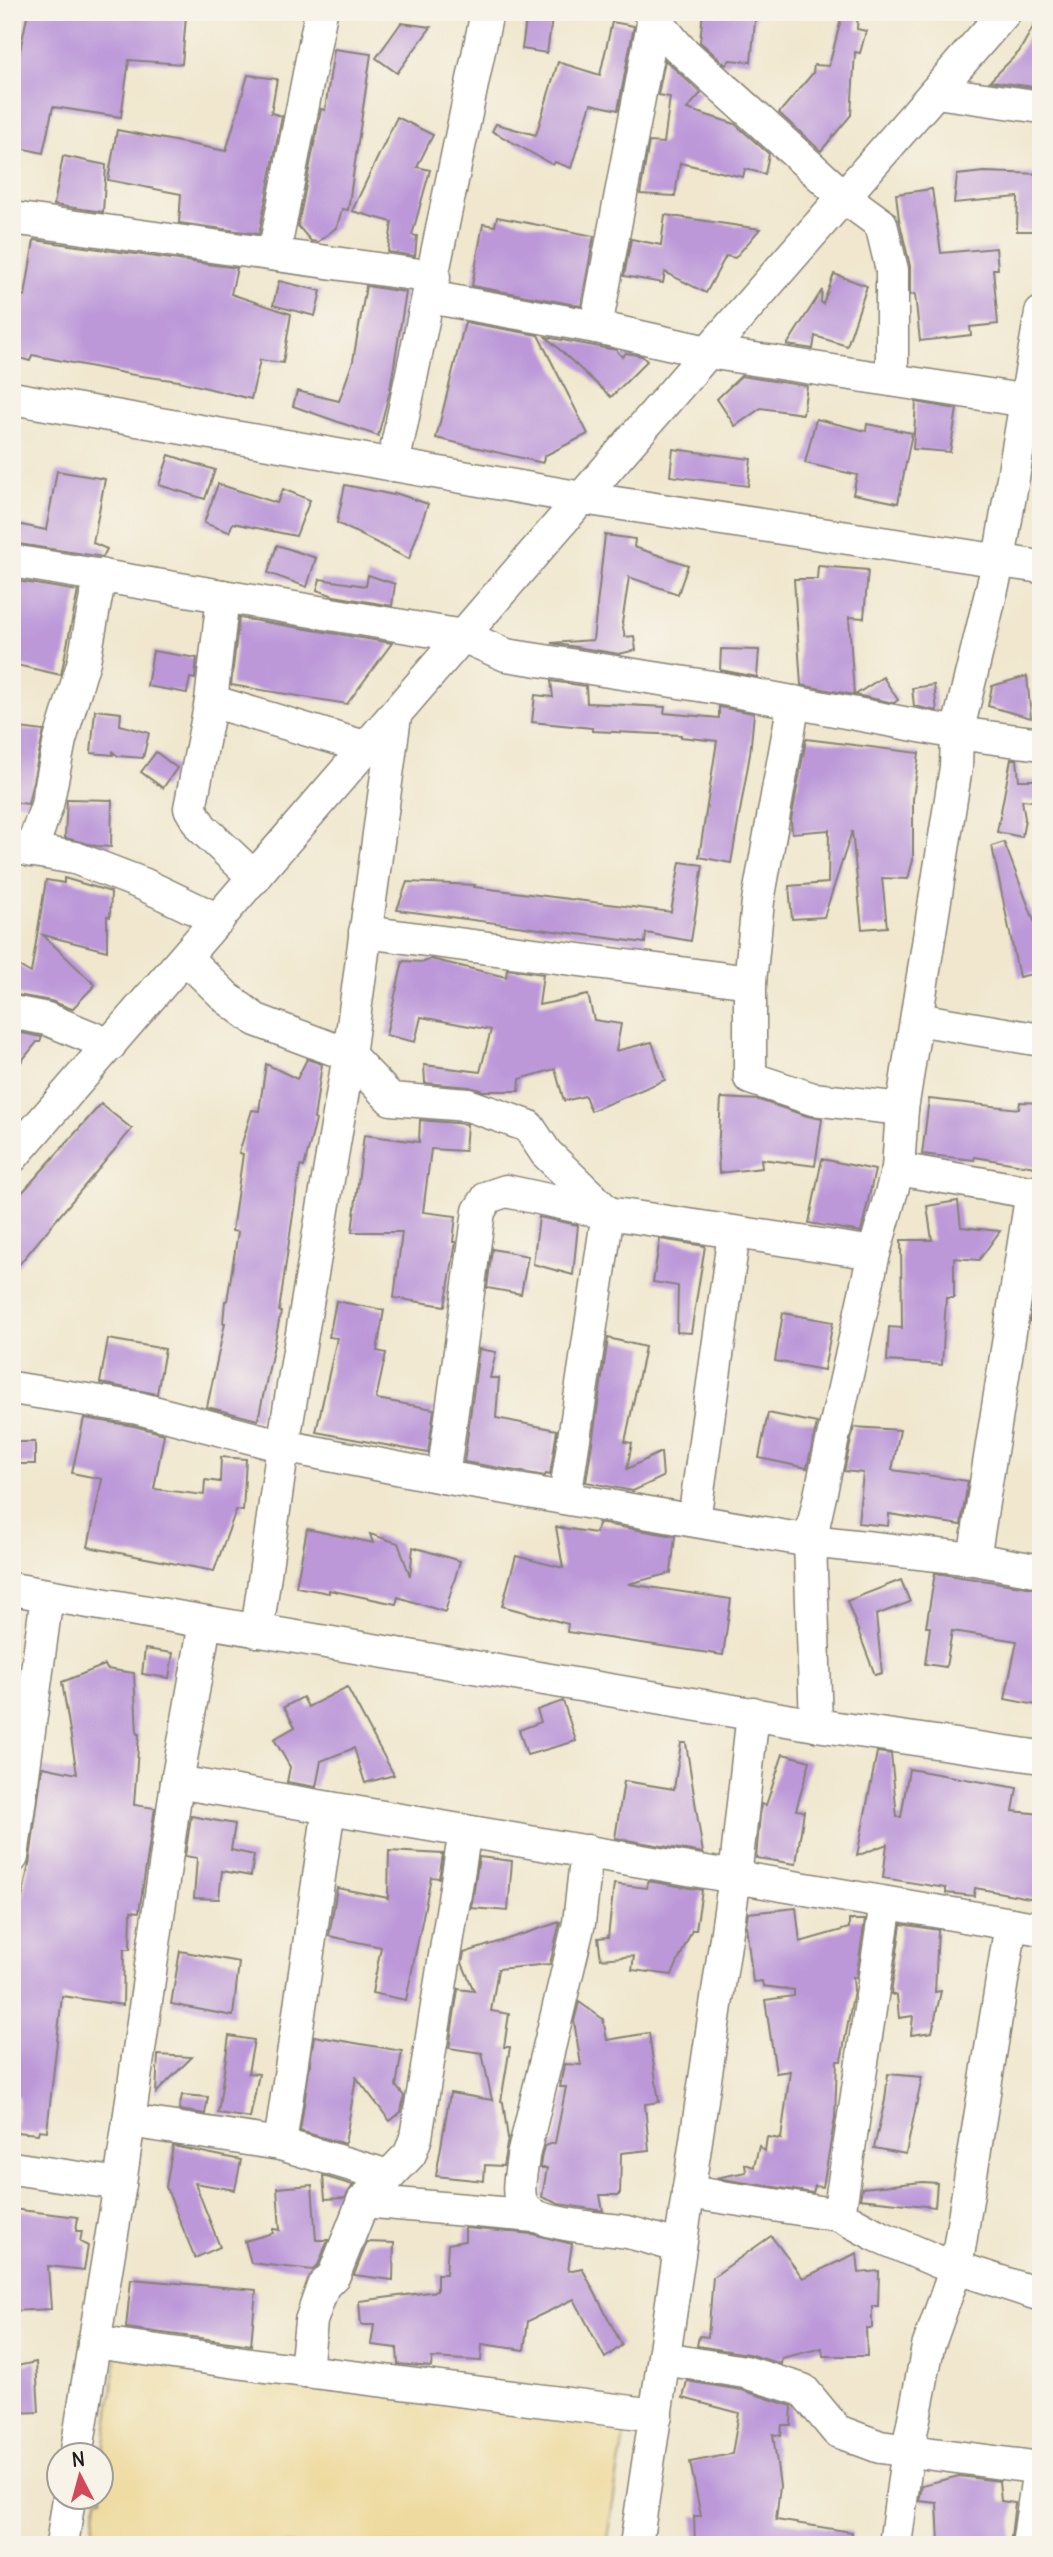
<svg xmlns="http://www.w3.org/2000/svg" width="1053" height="2557" viewBox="0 0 1053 2557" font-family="Delius,sans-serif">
<rect width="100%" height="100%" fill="#f7f3e8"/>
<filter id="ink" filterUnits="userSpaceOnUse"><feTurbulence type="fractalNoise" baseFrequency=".0143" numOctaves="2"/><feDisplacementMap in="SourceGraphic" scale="14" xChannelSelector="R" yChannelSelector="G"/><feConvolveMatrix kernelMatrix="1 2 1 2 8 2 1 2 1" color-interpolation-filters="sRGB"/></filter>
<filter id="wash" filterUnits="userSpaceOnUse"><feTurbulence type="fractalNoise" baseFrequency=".00686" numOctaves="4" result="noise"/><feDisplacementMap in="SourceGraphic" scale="28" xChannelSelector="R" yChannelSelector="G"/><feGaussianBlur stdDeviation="1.57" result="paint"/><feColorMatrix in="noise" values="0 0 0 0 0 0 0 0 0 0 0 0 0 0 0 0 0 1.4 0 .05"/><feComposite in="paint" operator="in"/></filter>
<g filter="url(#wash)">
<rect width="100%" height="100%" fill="#f0e7ce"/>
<polygon fill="#eeda9e" stroke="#857b5d" stroke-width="2" points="117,2353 627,2417 606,2545 91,2545 97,2498 102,2498 102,2465"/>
<g id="blocks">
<g fill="#bc98d9">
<polygon points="28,12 143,12 186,16 182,64 129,60 121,117 53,107 43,153 12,146 12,89"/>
<polygon points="527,12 553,12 547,53 522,49"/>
<polygon points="703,12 756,12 751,62 730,60 726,65 700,42"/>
<polygon points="843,12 858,12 857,29 866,31 860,53 855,52 851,115 821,151 779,113 813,73 814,65 829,66"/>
<polygon points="1041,13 1041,88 990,81 1019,52"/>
<polygon points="612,22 634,26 618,110 591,104 571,168 555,162 553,165 492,131 496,124 536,135 558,62 600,75"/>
<polygon points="401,23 431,27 397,73 376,58"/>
<polygon points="334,49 371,54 348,210 342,209 337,227 318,242 311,241 298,226 321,109 325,110"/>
<polygon points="665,60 701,93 687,109 735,124 769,154 765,174 745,169 743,177 680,163 675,196 640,194 649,142 664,143 670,97 658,95"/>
<polygon points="248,75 277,79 271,113 282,116 259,234 179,223 181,194 108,180 117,130 226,151"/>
<polygon points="397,117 433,135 417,167 430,170 412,235 417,236 415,256 388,252 392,222 352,211"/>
<polygon points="63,156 106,165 103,212 54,205"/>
<polygon points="984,172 1041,174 1041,231 1017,231 1018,197 954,203 957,175"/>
<polygon points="932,189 941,253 996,248 998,269 993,269 998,324 970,327 971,335 920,341 915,294 910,295 910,266 899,219 896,194"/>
<polygon points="665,215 760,229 735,258 726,256 706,293 665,272 663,283 624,276 631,239 661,245"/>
<polygon points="497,217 594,236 581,306 472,286 483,224 495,226"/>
<polygon points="34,240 237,268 231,294 291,314 283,363 260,360 251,399 179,381 134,375 32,355 30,361 12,356 12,292 25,296"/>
<polygon points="834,274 867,286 847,346 815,336 813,349 787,345 822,290 821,302 823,304"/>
<polygon points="279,281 321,291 315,316 273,305"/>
<polygon points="366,286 406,292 390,390 378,436 293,406 297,391 339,401 353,361"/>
<polygon points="465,322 538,335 588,434 544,456 543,463 436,438"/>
<polygon points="546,337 616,350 622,357 626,353 642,356 647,361 611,397"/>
<polygon points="741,376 807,386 803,414 761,408 735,426 717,399"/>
<polygon points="916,402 957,409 950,452 913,449"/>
<polygon points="816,419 866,431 867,424 912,433 898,503 853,494 857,475 805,463"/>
<polygon points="673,449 751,459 748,486 670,476"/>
<polygon points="169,455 215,470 205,499 159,485"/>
<polygon points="57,471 105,479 93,543 107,549 103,557 12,543 12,523 46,530"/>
<polygon points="218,484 277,503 283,489 310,500 296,536 233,523 229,532 204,523"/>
<polygon points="345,485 394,495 395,493 428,504 409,559 337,523"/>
<polygon points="605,535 635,539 634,547 688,565 678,594 629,577 622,623 625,637 634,636 636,650 619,654 551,643 593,640"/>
<polygon points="277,545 316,558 307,587 268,573"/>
<polygon points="818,566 868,570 864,618 849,617 854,695 801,685 794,579 817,579"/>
<polygon points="368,575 395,584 392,606 334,596 317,590 320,579 366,586"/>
<polygon points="12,580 78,591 61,675 12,664"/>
<polygon points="239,617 240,618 392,643 347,704 231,685"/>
<polygon points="721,649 759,650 757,677 720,670"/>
<polygon points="153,651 197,658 195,679 190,678 187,693 147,686"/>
<polygon points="1027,676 1031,718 988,706 992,686"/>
<polygon points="883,677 898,700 894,703 855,695"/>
<polygon points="551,681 586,686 587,703 665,707 664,713 719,718 719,707 754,713 750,754 731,863 699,857 717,741 681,737 681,735 592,731 592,728 532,722 535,695 553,697"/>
<polygon points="934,685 937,711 914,706 912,688"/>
<polygon points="95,710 121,713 120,725 149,733 143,758 118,756 113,752 113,755 91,753"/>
<polygon points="12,727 44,731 28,804 12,802"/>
<polygon points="806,739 919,753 913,799 913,860 908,879 882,878 887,927 862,929 852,831 824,917 792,919 789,886 828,883 829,830 792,833 791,821"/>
<polygon points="156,752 177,768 163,788 141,772"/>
<polygon points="1011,759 1017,759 1019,780 1041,780 1041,802 1022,800 1025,819 1022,837 997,832"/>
<polygon points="67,799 112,800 111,847 96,846 65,838"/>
<polygon points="1004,842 1035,923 1041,923 1041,972 1019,977 992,846"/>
<polygon points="680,862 703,865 691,941 646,933 645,943 397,910 407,882 475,885 474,887 671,912"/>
<polygon points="64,878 111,892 110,917 107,916 107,951 43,935 95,985 72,1009 51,1001 12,994 12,962 31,973 46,880 64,883"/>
<polygon points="431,959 506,977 507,969 543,974 539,1005 588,995 594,1020 621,1024 616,1051 652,1042 665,1080 591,1111 585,1096 564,1101 555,1069 520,1079 519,1091 483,1091 469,1087 425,1083 424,1065 480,1072 491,1030 421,1017 415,1042 386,1035 403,961 424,962"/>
<polygon points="12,1031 42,1037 40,1042 37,1042 12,1073"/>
<polygon points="307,1059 322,1064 314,1119 316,1120 304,1167 300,1166 279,1311 281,1312 258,1420 207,1407 225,1323 223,1323 225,1301 227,1301 238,1232 232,1231 243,1154 239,1153 252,1110 259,1111 266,1064 297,1079"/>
<polygon points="721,1098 759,1100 807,1116 822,1119 815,1166 761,1159 762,1168 719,1173 718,1153"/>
<polygon points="929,1099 1019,1109 1020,1102 1041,1103 1041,1168 974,1157 974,1160 922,1154"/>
<polygon points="101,1104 132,1129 12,1273 12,1204"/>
<polygon points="420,1120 467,1124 465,1151 431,1149 423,1212 456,1216 453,1242 456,1242 445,1306 394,1298 402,1232 352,1232 364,1135 419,1142"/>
<polygon points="822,1159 875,1170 861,1232 809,1223"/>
<polygon points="958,1201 961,1227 1000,1231 979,1260 954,1258 954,1298 946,1298 942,1365 887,1361 889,1327 902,1328 901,1240 932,1240 927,1206"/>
<polygon points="539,1217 578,1225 573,1275 533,1264"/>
<polygon points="660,1239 705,1246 691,1333 677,1332 678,1286 653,1282"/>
<polygon points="492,1249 528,1256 521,1294 487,1288"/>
<polygon points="1041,1254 1041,1323 1030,1321"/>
<polygon points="336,1301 384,1310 377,1351 386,1353 376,1399 434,1409 428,1453 316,1432 337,1338 329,1337"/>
<polygon points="783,1313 833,1322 824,1370 775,1361"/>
<polygon points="608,1338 645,1347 625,1442 632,1443 627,1469 661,1452 663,1477 633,1491 586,1482"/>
<polygon points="108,1339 165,1349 157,1394 100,1383"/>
<polygon points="479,1349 496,1352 490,1378 499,1378 496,1418 557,1430 550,1475 546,1474 545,1476 464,1462"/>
<polygon points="768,1413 817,1423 807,1468 759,1458"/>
<polygon points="84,1418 134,1426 164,1434 154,1489 204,1495 205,1480 220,1482 221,1457 246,1459 243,1511 236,1510 214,1571 88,1547 102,1479 72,1473"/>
<polygon points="854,1427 900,1430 892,1470 968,1481 961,1525 889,1514 888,1526 858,1523 863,1473 844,1471"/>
<rect x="12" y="1442" width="23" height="22"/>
<polygon points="598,1523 675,1536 671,1573 628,1584 731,1599 723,1655 567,1632 568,1624 502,1606 516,1556 563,1568 556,1527 596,1533"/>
<polygon points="307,1529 373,1543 370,1534 398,1543 410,1576 413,1547 460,1561 445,1612 398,1597 396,1604 329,1590 329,1593 296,1587"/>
<polygon points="935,1573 1041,1589 1041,1706 1005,1699 1017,1641 952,1631 946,1667 925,1664 930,1627 926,1627"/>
<polygon points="901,1580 910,1602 876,1615 882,1673 875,1675 847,1601"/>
<polygon points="145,1649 173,1653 169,1678 142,1674"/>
<polygon points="105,1665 107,1669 134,1673 137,1734 139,1734 134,1805 155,1808 139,1912 131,1911 130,1949 124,1949 123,2005 62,1996 47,2131 39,2130 38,2134 16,2132 19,2096 12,2095 12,1961 18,1917 30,1859 42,1769 43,1767 77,1774 62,1682"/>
<polygon points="347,1687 394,1775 365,1783 354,1748 321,1761 316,1787 287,1782 290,1767 274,1739 295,1727 284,1707 303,1697 308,1707"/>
<polygon points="563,1701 576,1741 527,1755 519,1730 541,1722 537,1710"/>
<polygon points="681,1743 686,1743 703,1853 615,1838 624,1781 674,1789"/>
<polygon points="877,1752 891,1754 897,1817 901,1817 909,1769 1017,1788 1013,1811 1041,1814 1041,1867 1035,1899 975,1888 974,1896 946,1893 946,1888 883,1878 887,1844 857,1856"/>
<polygon points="783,1754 810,1761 796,1810 804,1811 796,1864 756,1858 761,1804 766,1805"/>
<polygon points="191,1816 235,1824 231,1850 254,1855 251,1876 222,1871 219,1899 194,1898 197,1858 185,1856"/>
<polygon points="389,1851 443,1854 439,1878 431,1877 406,2000 372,1993 381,1947 329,1936 337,1888 388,1898"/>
<polygon points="479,1857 512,1861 508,1911 471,1908"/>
<polygon points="648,1881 702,1890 696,1930 692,1930 672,1975 632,1970 634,1956 601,1959 598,1938 608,1937 614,1884 647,1888"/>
<polygon points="796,1908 800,1942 849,1928 849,1920 865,1920 856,1978 853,1977 854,1991 841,2061 837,2061 835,2118 823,2187 815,2186 813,2193 716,2178 746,2172 745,2164 754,2167 759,2146 765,2151 767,2137 781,2139 790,2071 776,2073 765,2000 794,1996 794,1990 763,1986 762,1981 753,1982 746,1925 748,1913"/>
<polygon points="560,1922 550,1964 498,1969 491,2011 509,2014 504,2047 510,2047 501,2101 503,2102 508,2139 503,2166 485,2165 484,2181 436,2176 450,2093 492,2100 482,2053 449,2048 458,1989 474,1991 462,1963 464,1953"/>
<polygon points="901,1924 938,1930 935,1992 941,1991 932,2032 911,2035 913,2016 899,2018 897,1996 891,1994"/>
<polygon points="180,1951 239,1962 233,2016 171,2004"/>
<polygon points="579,2002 603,2019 607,2040 649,2033 659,2102 645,2104 649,2150 621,2153 620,2195 600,2195 603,2211 559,2204 542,2197 547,2168 540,2168 541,2159 544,2146 555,2143 566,2087 560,2087 564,2064 581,2065 574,2021"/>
<polygon points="229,2036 254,2040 248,2073 259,2074 250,2118 218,2113"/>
<polygon points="314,2036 402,2051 396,2086 404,2096 401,2112 390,2121 356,2077 345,2144 300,2131"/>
<polygon points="158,2055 192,2057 156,2093"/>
<polygon points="888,2074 922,2077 906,2154 874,2148 885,2100"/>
<polygon points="182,2095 208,2097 205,2114 179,2110"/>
<polygon points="173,2146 241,2160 235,2190 195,2183 220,2247 195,2258 166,2187"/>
<polygon points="323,2176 353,2185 345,2198 325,2199"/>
<polygon points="923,2182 937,2183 935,2207 860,2199 862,2188"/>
<polygon points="312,2185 316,2240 328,2240 318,2265 313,2270 251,2263 245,2241 273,2233 273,2229 280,2230 277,2188"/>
<polygon points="12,2209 78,2217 76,2231 82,2231 80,2242 88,2246 84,2270 48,2266 51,2309 12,2311"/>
<polygon points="465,2228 533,2234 572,2244 568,2271 582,2268 622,2345 605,2358 574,2299 528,2321 524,2350 482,2344 481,2361 432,2358 431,2367 398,2364 397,2348 371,2345 374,2325 361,2325 359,2301 437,2291 437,2274 446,2274 448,2244 465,2241"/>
<polygon points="771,2236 803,2278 857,2253 859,2273 879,2271 878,2306 872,2306 872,2328 866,2328 867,2356 823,2356 822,2348 782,2358 781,2364 748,2354 697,2346 699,2336 708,2337 713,2277"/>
<polygon points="367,2242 394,2243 393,2280 354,2275"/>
<polygon points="131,2279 256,2290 251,2345 126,2328"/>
<polygon points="36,2362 39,2412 12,2413 12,2367"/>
<polygon points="687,2381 741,2390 792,2406 791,2425 782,2425 781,2436 773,2434 780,2486 776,2520 852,2532 851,2545 695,2545 694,2516 701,2516 690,2462 732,2454 739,2413 683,2398"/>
<polygon points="959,2476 999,2481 1001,2501 1015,2503 1010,2545 974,2542 939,2543 937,2503 919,2501 922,2485"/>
</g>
</g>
</g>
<g filter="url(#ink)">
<use href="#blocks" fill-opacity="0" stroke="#868275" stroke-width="2"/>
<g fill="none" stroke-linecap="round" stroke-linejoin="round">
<g stroke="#868275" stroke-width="35">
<g id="street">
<polyline points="649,12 678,47 844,197 881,224 892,270 892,380"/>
<polyline points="936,92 1041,107"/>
<polyline points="12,218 434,277"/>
<polyline points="274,254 321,12"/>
<polyline points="429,297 596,327 708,352 1041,403"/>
<polyline points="596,327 654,18"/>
<polyline points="12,398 582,498 1041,567"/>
<polyline points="393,465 487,12"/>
<polyline points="12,561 463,636 506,655 718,688 957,733 999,560 1041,313"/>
<polyline points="223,596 211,701 190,808 201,827 255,878"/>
<polyline points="211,701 368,748"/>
<polyline points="794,702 758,901 750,982 750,1078 813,1099 902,1109"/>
<polyline points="12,847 75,858 143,884 218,920"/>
<polyline points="31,851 47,805 60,740 84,661 100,575"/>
<polyline points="365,932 750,982"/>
<polyline points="186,958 228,999 256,1020 349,1055 391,1099 468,1105 528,1126 546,1153 608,1213 565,1498"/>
<polyline points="12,1012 47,1019 110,1045"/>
<polyline points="917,1019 1041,1040"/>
<polyline points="12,1157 708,352 1005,12"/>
<polyline points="898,1169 1041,1194"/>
<polyline points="12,1388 138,1408 283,1446 443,1477 810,1541 974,1559 1041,1571"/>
<polyline points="443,1477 479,1211 488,1197 506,1191 608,1213 874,1253"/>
<polyline points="694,1520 734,1233"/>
<polyline points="974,1559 1032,1192"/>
<polyline points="12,1589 816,1725 1041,1757"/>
<polyline points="257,1631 283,1446 349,1055 395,716"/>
<polyline points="816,1725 810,1541 874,1253 898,1169 902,1109 956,767 957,733 1041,744"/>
<polyline points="177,1782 1041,1929"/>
<path d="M 587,1851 L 579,1923 L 523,2156 C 522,2170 515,2192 523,2205 C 534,2226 604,2228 627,2232 C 645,2236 663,2242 680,2247"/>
<polyline points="12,1857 47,1596"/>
<polyline points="129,2121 280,2144 389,2176 410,2154 416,2137 465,1831"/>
<polyline points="280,2144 329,1808"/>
<polyline points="12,2168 120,2184"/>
<polyline points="688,2192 839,2215 876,2235 939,2262 1041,2295"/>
<polyline points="363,2201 534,2216"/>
<polyline points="839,2215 886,1903"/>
<polyline points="94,2342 265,2366 656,2415"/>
<polyline points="664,2359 745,2372 803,2390 837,2431 880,2447 1041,2468"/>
<polyline points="306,2371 311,2321 323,2286 334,2275 363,2201 389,2176"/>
<polyline points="76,2456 120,2184 177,1782 205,1623"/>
<polyline points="62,2545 69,2498"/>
<polyline points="636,2545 735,1877 753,1713"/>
<polyline points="895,2545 908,2449 928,2347 956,2268 1011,1924"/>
<polyline points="1028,2545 1039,2468"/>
</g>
</g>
<use href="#street" stroke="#fff" stroke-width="32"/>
</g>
</g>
<rect width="1053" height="2557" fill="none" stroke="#f7f3e8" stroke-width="42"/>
<g transform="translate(80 2476) rotate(354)"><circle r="33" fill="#f7f3e8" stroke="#9f9d96" stroke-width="2"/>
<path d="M0-5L12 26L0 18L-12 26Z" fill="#d1495b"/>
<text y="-10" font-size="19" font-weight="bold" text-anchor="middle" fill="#1c1c1c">N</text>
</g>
</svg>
